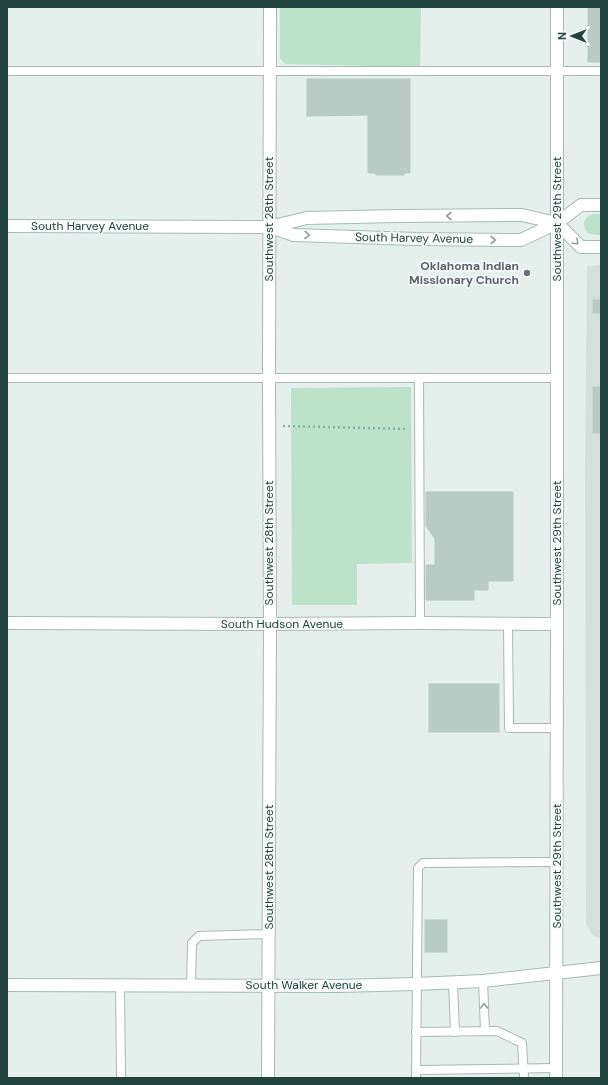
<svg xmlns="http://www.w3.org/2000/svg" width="608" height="1085" viewBox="0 0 608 1085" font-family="'DM Sans',sans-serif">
<rect width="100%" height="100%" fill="#e5f0ec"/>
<polygon fill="#d3e0db" points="601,265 601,938 596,937 592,934 586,924 585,465 587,266"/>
<g fill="#bce2ca">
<polygon points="280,7 421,7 420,67 285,64 280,58"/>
<path d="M 593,214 L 601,214 L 601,235 C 589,235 584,234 584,221 L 588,216 Z"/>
<polygon points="411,387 412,563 357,564 357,605 292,605 291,388"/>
</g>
<g fill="#bacbc5" stroke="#b6cac4">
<rect x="588" y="7" width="13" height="55"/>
<polygon points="307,79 410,79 410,173 404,173 404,175 376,175 376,173 368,173 368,115 307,116"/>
<rect x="593" y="300" width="8" height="13"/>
<rect x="593" y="387" width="8" height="46"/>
<polygon points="426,492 513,492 513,581 488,581 488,590 474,590 474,600 426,600 426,565 435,565 435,539 426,526"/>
<rect x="429" y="684" width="70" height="48"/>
<rect x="425" y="920" width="22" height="32"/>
</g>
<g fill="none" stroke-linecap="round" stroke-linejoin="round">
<g stroke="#a7b9b4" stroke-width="10">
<g id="lane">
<polyline points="7,71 601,71"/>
<polyline points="7,378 557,378"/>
<polyline points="419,378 420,623"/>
<polyline points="508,624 509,728 557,728"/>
<polyline points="483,981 485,1031"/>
<polyline points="453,983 455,1032"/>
<polyline points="120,985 121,1078"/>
<polyline points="191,985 192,943 199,936 269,934"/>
<polyline points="416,1032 497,1031 522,1043 524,1078"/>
<polyline points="416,1070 556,1068"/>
<polyline points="416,1078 418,868 423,863 557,862"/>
</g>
</g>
<g stroke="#a7b9b4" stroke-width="14">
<g id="street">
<polyline points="7,623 270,624 420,623 557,624"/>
<polyline points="268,1078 270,624 269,377 270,7"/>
</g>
</g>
<g stroke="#a2bdb6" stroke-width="14">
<g id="secondary">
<polyline points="7,226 269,227 307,218 398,216 522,215 557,223 581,247 601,247"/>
<polyline points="270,227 294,235 416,239 521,240 557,223 581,205 601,205"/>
<polyline points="7,985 337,986 416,984 483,981 601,968"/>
<polyline points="556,1078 557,624 557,7"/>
</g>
</g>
<polyline stroke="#82b6ab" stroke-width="2.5" stroke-dasharray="2 3" stroke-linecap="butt" points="283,426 408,429"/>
<use href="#lane" stroke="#fff" stroke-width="8"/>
<use href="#street" stroke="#fff" stroke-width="12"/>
<use href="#secondary" stroke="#fff" stroke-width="12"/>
</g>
<defs><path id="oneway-chevron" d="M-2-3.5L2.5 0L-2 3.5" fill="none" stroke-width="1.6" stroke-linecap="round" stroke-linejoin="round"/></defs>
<g stroke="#90a29e">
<use href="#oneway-chevron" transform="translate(449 216) rotate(180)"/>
<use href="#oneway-chevron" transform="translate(307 235) rotate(2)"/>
<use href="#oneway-chevron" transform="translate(493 240)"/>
<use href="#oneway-chevron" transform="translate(576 242) rotate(43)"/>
<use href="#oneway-chevron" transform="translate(484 1006) rotate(-92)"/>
</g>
<circle fill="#6b7280" stroke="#f6fbf9" stroke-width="1.5" cx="527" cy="273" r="4"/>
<g text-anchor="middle" stroke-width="3.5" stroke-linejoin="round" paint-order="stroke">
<g font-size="12" fill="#22443e" stroke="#f6fbf9">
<text transform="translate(269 219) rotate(-90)" y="4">Southwest 28th Street</text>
<text transform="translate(557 219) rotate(-90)" y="4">Southwest 29th Street</text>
<text x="90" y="230">South Harvey Avenue</text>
<text transform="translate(414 238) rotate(1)" y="4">South Harvey Avenue</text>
<text transform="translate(269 543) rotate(-90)" y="4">Southwest 28th Street</text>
<text transform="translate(557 543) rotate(-90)" y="4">Southwest 29th Street</text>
<text x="282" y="628">South Hudson Avenue</text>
<text transform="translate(557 866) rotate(-90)" y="4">Southwest 29th Street</text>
<text transform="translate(269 867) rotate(-90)" y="4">Southwest 28th Street</text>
<text x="304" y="989">South Walker Avenue</text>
</g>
<g font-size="12" font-weight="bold" fill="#5b616d" stroke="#f6fbf9" text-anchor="end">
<text x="519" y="270">Oklahoma Indian<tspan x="519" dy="14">Missionary Church</tspan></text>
</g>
</g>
<rect width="608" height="1085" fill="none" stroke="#22443e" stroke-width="16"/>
<g transform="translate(572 36) rotate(270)" stroke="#f6fbf9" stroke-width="3" paint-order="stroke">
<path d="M0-3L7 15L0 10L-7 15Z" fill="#22443e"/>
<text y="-6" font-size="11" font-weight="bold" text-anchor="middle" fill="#22443e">N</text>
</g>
</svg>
